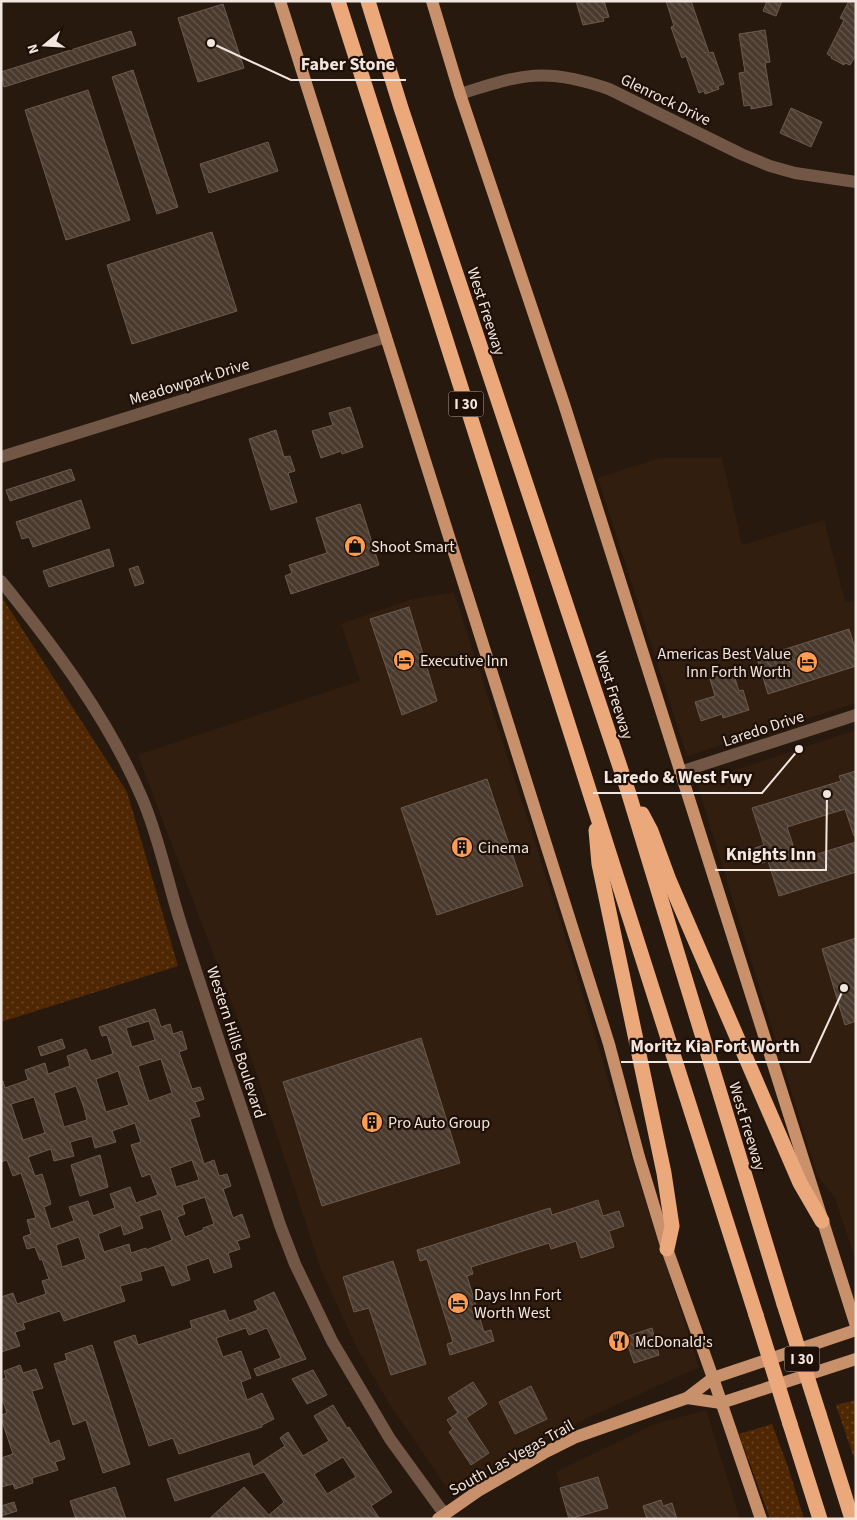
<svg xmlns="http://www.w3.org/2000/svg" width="857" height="1520" viewBox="0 0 857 1520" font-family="'Source Sans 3',sans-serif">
<defs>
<pattern id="grass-dots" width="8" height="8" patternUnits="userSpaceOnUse" patternTransform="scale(1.25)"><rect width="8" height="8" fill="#4f2703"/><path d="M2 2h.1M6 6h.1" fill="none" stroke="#694627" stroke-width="1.8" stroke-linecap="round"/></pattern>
<pattern id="building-back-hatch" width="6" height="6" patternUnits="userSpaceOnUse" patternTransform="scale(1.25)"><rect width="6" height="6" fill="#4a3a2e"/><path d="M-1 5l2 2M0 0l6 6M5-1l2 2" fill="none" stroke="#65564c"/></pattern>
</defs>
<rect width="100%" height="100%" fill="#28190f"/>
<g fill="#321e0f">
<polygon points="660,458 722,458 742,545 824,520 845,602 856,601 856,703 687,756 598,478"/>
<polygon points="454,592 560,920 637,1175 699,1367 587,1418 449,1491 389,1403 358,1350 322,1272 241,1027 138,755 360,681 341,624 409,600"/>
<polygon points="856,730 856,1262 835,1198 817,1175 697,783"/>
<polygon points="706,1410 740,1519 570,1519 556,1472 652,1425"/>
</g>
<g fill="url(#grass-dots)">
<polygon points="1,596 127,792 178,966 1,1022"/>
<polygon points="856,1400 856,1464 836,1405"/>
<polygon points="772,1424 788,1467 804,1519 770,1519 739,1434"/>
</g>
<g fill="url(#building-back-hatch)" stroke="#6b5a4e" fill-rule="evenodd">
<polygon points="576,1 604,1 609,17 603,18 604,21 583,25"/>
<polygon points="666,1 691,1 709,53 713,52 724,84 718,86 719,89 705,94 704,91 699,93 686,56 682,58 671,27 674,26"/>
<polygon points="767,1 782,1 776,16 763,11"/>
<polygon points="849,1 856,1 856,55 850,65 845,63 844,65 831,58 832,57 827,54 844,20 840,18"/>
<polygon points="223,4 244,68 198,82 178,18"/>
<polygon points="765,30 770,62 765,63 772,105 751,109 751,105 744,106 739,73 745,72 739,34"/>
<polygon points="131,31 136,45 4,87 1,72"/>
<polygon points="133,70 178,207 157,214 112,77"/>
<polygon points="88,90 130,220 66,240 25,110"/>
<polygon points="791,108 822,122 811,147 780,133"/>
<polygon points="268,142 278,171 209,193 200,164"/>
<polygon points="212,232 237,311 132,344 107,265"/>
<polygon points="350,407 363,447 342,454 341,451 321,458 312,431 333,425 329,413"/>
<polygon points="276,430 284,457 290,456 295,471 288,473 297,502 271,510 249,439"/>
<polygon points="71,469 75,480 10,501 6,490"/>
<polygon points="81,500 90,528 33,547 29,537 22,539 16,522"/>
<polygon points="360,504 379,565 291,594 285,576 292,573 289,565 327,553 316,518"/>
<polygon points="109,549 114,566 49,587 43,571"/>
<polygon points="138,566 144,583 135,586 129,569"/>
<polygon points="409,607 437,701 402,715 370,619"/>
<polygon points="849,629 856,651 856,666 768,694 757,658"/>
<polygon points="733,672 739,691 743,690 749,710 723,718 722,714 701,721 695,702 715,696 710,679"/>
<polygon points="856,771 856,836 854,836 845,809 787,827 798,860 856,842 856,872 779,896 768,861 760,864 755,848 764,845 752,808 841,781 839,776"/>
<polygon points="487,779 523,886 437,915 401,808"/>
<polygon points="856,938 856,1021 845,1025 822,949"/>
<path d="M 155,1009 L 161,1027 L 170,1024 L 173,1034 L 182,1031 L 187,1049 L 179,1052 L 192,1089 L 200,1087 L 204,1099 L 195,1102 L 200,1116 L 190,1119 L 204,1164 L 214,1160 L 219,1176 L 227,1174 L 231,1186 L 223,1189 L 233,1218 L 242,1214 L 250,1237 L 237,1241 L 240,1249 L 228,1253 L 232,1267 L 214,1273 L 209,1258 L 186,1266 L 190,1280 L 172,1286 L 164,1265 L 140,1272 L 142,1280 L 120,1286 L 125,1301 L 64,1321 L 60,1311 L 23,1323 L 25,1329 L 15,1332 L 20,1346 L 1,1352 L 1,1297 L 13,1293 L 17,1304 L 46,1294 L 42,1281 L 49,1279 L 42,1259 L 40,1260 L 35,1247 L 27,1249 L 23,1237 L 31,1234 L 27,1220 L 36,1218 L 21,1173 L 13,1176 L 7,1160 L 1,1162 L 1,1081 L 3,1081 L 5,1088 L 28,1080 L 25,1070 L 45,1063 L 48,1074 L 70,1066 L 67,1056 L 86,1049 L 91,1061 L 113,1054 L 107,1035 L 102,1036 L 99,1027 ZM 149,1021 L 155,1040 L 132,1047 L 126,1028 ZM 161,1059 L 172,1093 L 149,1101 L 138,1066 ZM 118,1071 L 129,1105 L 106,1112 L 96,1079 ZM 76,1086 L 84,1108 L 87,1120 L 64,1127 L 54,1093 ZM 34,1097 L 45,1133 L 23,1140 L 11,1104 ZM 135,1123 L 141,1142 L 131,1145 L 142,1177 L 150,1174 L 158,1195 L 136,1203 L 130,1187 L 110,1194 L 115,1208 L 93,1216 L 88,1201 L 69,1207 L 74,1221 L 51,1229 L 44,1207 L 51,1204 L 45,1183 L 42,1174 L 35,1176 L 28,1157 L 51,1149 L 54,1161 L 74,1156 L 70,1142 L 92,1136 L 95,1148 L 116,1142 L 112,1131 ZM 192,1160 L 199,1180 L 176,1187 L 170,1168 ZM 205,1197 L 214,1224 L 203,1228 L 203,1230 L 185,1237 L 177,1217 L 185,1214 L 182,1205 ZM 161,1209 L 172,1240 L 146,1250 L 146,1248 L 131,1253 L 129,1244 L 104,1252 L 98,1234 L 121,1225 L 124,1235 L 143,1228 L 139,1216 ZM 79,1237 L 86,1259 L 62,1267 L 56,1245 Z"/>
<polygon points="421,1038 460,1163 322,1206 283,1082"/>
<polygon points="62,1039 65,1048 41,1056 38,1047"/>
<polygon points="100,1155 108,1187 80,1196 71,1165"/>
<polygon points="598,1200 603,1216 619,1211 624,1226 609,1231 614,1247 581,1258 576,1241 551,1249 549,1243 471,1267 473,1274 467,1276 484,1332 491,1330 494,1341 450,1355 447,1344 453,1342 427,1259 420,1261 417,1250 550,1208 552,1215"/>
<polygon points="393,1261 426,1364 391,1375 369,1308 354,1312 343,1277"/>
<polygon points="274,1292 306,1359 257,1376 254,1369 281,1358 267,1328 249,1335 246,1328 216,1338 223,1357 241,1351 251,1378 241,1382 247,1400 262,1393 274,1419 262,1425 262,1427 179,1454 173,1438 149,1446 114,1342 135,1335 138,1345 192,1328 190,1321 225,1310 229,1321 258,1310 254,1301"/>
<polygon points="652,1328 659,1355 634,1363 625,1337"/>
<polygon points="92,1345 130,1464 103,1473 86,1420 73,1425 54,1364 67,1360 65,1354"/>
<polygon points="20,1365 23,1373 36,1369 43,1388 32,1391 50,1444 59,1440 65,1459 55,1462 58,1470 32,1478 33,1483 15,1489 13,1484 1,1487 1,1458 13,1454 1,1418 1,1415 7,1413 1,1396 1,1380 6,1378 4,1371"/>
<polygon points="313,1370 327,1395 307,1404 292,1379"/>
<polygon points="473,1382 487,1404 466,1418 489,1453 471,1465 449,1432 453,1429 447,1420 458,1413 448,1398"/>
<polygon points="531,1386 547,1419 515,1434 499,1402"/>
<path d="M 333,1405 L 347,1428 L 349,1427 L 392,1492 L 371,1506 L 380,1519 L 209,1519 L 244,1487 L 269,1515 L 284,1502 L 264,1472 L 175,1501 L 167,1479 L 249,1453 L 253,1467 L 285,1446 L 280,1438 L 288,1432 L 303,1456 L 329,1441 L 314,1416 ZM 343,1457 L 356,1477 L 327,1494 L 314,1474 Z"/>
<polygon points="598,1477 608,1508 569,1519 560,1488"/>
<polygon points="115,1487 126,1519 76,1519 70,1501"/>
<polygon points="661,1500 663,1506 672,1503 677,1519 647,1519 643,1506"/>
<polygon points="14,1502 17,1511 1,1516 1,1506"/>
</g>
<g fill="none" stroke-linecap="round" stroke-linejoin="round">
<g stroke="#725746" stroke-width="12">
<path d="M 460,94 C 522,74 546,67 609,89 L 741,154 L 770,166 L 795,173 L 856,182"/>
<polyline points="1,457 386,337"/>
<path d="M 1,581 C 55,648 108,718 142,798 C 159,837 167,880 180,921 C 212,1023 247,1123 280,1225 L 295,1264 L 332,1341 L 390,1439 L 440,1508 L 446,1513"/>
<polyline points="680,772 856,715"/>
</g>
<g stroke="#c8916c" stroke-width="12">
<polyline points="280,1 609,1044 639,1157 667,1249 713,1378 761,1519"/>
<polyline points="432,1 460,94 564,404 856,1326"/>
<polyline points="687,1398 721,1403 856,1359"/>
<polyline points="438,1519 478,1491 544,1453 576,1437 687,1398 713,1378 856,1330"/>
</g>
<g stroke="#eaa87b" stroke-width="15">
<polyline points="338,1 756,1315"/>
<polyline points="368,1 401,108 628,791 784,1304"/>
<polyline points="642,814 651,831 669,880 800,1183 822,1221"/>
<polyline points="596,830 599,864 664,1173 672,1226 667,1249"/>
<polyline points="819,1414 852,1519"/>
<polyline points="790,1424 820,1519"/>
</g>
<g stroke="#eaa87b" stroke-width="15">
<polyline points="784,1304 819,1414"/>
<polyline points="756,1315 790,1424"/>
</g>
</g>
<defs>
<g id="shop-disc" transform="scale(1.125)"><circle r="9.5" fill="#fd9d54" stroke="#1e1007"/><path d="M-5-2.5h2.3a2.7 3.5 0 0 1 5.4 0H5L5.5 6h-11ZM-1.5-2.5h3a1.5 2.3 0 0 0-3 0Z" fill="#111"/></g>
<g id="hotel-disc" transform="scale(1.125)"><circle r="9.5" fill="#fd9d54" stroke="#1e1007"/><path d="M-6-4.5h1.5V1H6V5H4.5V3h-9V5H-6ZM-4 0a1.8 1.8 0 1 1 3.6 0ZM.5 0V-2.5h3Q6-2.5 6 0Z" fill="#111"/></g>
<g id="building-disc" transform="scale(1.125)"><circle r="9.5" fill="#fd9d54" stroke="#1e1007"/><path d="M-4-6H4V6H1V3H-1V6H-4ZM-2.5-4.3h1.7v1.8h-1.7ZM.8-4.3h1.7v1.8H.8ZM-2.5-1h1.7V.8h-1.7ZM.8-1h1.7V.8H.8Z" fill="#111"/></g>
<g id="restaurant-disc" transform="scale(1.125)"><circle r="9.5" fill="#fd9d54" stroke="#1e1007"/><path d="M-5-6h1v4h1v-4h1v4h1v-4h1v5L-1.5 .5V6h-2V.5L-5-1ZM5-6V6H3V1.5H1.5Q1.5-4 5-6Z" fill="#111"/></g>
</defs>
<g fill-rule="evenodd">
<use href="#shop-disc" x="355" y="546"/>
<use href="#hotel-disc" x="404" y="660"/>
<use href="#hotel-disc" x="807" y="662"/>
<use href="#building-disc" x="462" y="847"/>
<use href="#building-disc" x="372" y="1122"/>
<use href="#hotel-disc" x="458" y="1303"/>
<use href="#restaurant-disc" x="619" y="1341"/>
</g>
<g text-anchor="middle" stroke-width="4.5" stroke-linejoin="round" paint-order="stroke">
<g fill="#1e1007" stroke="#b2a69f" stroke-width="1">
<rect x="448.5" y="391.5" width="35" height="25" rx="4"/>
<rect x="784.5" y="1346.5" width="35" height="25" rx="4"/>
</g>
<g font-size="15" font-weight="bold" fill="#f2e7e0">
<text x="466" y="409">I 30</text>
<text x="802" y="1364">I 30</text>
</g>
<g font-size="16" fill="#f2e7e0" stroke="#1e1007">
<text transform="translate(666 99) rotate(26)" y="6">Glenrock Drive</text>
<text transform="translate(487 311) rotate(72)" y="6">West Freeway</text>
<text transform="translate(189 381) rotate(-17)" y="6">Meadowpark Drive</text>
<text transform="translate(615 695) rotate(72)" y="6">West Freeway</text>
<text transform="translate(763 728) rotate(-18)" y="6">Laredo Drive</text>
<text transform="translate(237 1042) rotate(72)" y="6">Western Hills Boulevard</text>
<text transform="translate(748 1126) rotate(73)" y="6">West Freeway</text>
<text transform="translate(511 1457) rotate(-29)" y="6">South Las Vegas Trail</text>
</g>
<g font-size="16" fill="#f2e7e0" stroke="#1e1007" text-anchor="start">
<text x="371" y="552">Shoot Smart</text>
<text x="791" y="659" text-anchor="end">Americas Best Value<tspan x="791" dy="18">Inn Forth Worth</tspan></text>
<text x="420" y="666">Executive Inn</text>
<text x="478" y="853">Cinema</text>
<text x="388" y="1128">Pro Auto Group</text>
<text x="474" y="1300">Days Inn Fort<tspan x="474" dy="18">Worth West</tspan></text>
<text x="635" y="1347">McDonald's</text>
</g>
</g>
<path fill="none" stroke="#f2e7e0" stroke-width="2" d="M211 43L291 80H406M799 749L762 793H593M827 794L826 870H715M844 988L810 1062H621"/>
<g fill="#f2e7e0" stroke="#1e1007" stroke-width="2">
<circle cx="211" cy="43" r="5"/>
<circle cx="799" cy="749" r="5"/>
<circle cx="827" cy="794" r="5"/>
<circle cx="844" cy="988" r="5"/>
</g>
<g font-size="18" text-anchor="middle" font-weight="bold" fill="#f2e7e0" stroke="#1e1007" stroke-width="4.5" stroke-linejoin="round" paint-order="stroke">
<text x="348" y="70">Faber Stone</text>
<text x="678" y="783">Laredo &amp; West Fwy</text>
<text x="771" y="860">Knights Inn</text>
<text x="715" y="1052">Moritz Kia Fort Worth</text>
</g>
<rect width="857" height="1520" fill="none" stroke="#f2e7e0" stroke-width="5"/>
<g transform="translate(45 45) rotate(252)" stroke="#1e1007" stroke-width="4" paint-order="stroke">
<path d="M0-4L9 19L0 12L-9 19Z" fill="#f2e7e0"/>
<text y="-8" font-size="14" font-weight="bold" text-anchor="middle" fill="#f2e7e0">N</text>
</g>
</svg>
